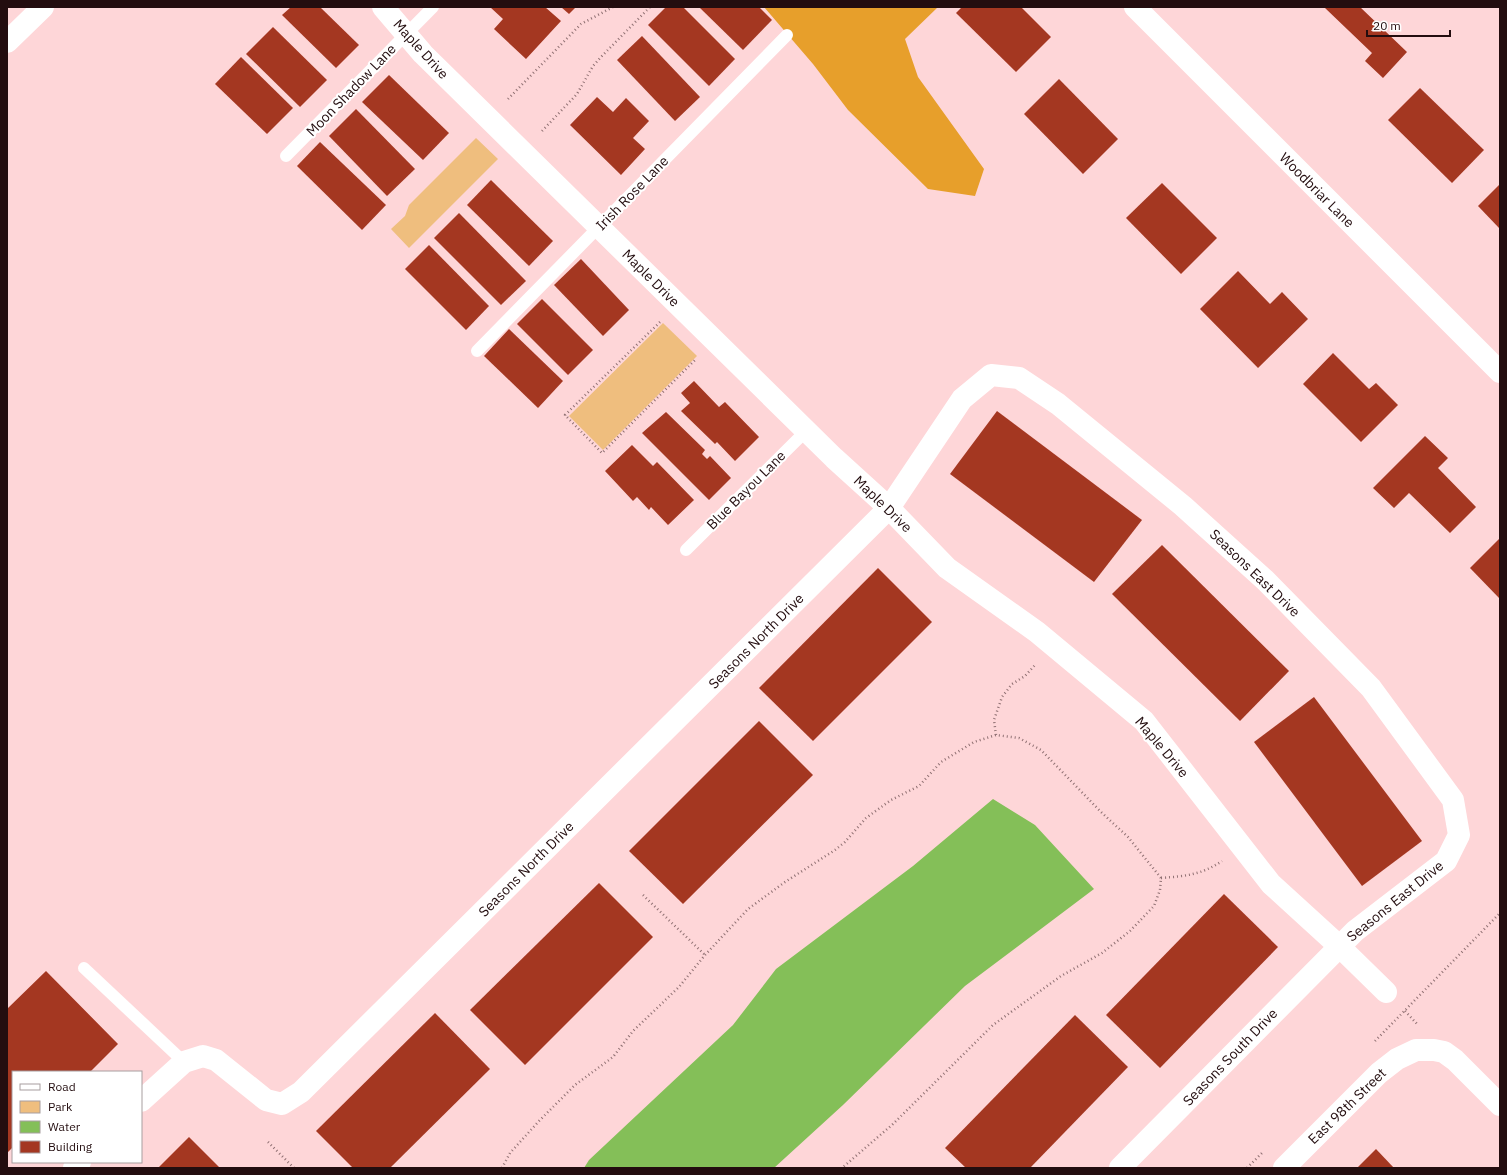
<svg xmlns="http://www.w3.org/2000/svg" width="1507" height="1175" viewBox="0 0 1507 1175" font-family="'IBM Plex Sans',sans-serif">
<rect width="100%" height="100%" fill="#fed6d8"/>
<g fill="#efbe7e">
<polygon points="476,138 498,159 409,248 391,229 405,216 409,205"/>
<polygon points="663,323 697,356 603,450 569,416"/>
</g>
<polygon fill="#e79f2b" points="764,7 938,7 905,39 918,77 984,169 975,196 928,189 848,110 813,64"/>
<polygon fill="#84bf58" points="993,799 1035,825 1094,889 965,986 843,1105 774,1168 584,1168 589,1160 733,1025 776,969 913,866"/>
<g fill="#a43721">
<polygon points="291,7 320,7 359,45 336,68 282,15"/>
<polygon points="490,7 545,7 561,21 526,59 494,29 503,19"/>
<polygon points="561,7 576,7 569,14"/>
<polygon points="666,7 683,7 735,59 709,86 648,25"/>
<polygon points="699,7 759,7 772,20 743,50"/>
<polygon points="962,7 1021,7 1051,37 1016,72 956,13"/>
<polygon points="1326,7 1360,7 1407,52 1383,78 1365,61 1372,53 1325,8"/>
<polygon points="273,27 327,80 300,107 246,54"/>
<polygon points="642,36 700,97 675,121 617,60"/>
<polygon points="241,57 293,108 267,134 215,84"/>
<polygon points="389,75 449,133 423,160 362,102"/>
<polygon points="1059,79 1118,139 1083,174 1024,114"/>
<polygon points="1420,88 1484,150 1452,183 1388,120"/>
<polygon points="597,97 613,112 626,98 649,121 633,138 645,149 621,175 570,125"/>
<polygon points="356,109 415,169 387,196 329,136"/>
<polygon points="320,142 386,205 362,230 297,166"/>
<polygon points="491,180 553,241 529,266 467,205"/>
<polygon points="1162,183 1217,238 1181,274 1126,218"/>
<polygon points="1500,184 1500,229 1478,206"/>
<polygon points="459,213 526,281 501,305 434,238"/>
<polygon points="429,245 489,306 466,330 405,269"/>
<polygon points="581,259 629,310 603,336 554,285"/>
<polygon points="1238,271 1270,304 1282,292 1308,319 1258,368 1200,309"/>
<polygon points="542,299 593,350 568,375 517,324"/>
<polygon points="509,329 563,381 538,408 484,356"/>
<polygon points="1333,353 1369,389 1376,383 1398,405 1361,442 1303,384"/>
<polygon points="694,381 719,407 725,402 759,437 735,461 717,442 715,444 681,411 690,403 681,393"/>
<polygon points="997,411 1142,520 1094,582 950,474"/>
<polygon points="666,412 705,450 702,454 707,459 710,456 731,478 709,500 642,433"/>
<polygon points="1425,436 1448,458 1438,468 1476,507 1450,533 1409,493 1394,508 1373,488"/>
<polygon points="632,445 653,466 657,462 694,500 668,525 651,507 649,510 637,497 633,501 605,471"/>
<polygon points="1500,538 1500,599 1470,568"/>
<polygon points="1162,545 1289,671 1240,721 1112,594"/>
<polygon points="878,568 932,622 813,741 759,688"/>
<polygon points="1314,697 1422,841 1362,886 1254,742"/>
<polygon points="759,721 813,775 683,904 629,851"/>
<polygon points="599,883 653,937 525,1065 470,1010"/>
<polygon points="1224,894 1278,947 1160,1068 1106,1015"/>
<polygon points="46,971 118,1044 90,1072 13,1072 13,1147 7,1153 7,1009"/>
<polygon points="435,1013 490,1069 390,1168 353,1168 316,1131"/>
<polygon points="1075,1015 1128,1067 1030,1168 966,1168 945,1148"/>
<polygon points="189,1137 220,1168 158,1168"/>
<polygon points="1376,1149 1394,1168 1357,1168"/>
</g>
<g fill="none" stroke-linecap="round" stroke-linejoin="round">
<g stroke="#907173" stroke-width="2.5" stroke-dasharray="1 3" stroke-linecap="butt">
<polyline points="508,99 581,24 613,7"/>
<polyline points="542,131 577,94 593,66 602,56 650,7"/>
<polyline points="660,322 565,415 602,453 696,359"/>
<polyline points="996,735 994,720 1002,697 1012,684 1025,676 1036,664"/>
<path d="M 1161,878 C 1186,876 1201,875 1222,861"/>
<polyline points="643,895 705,955"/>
<polyline points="1405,1011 1418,1025"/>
<polyline points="1375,1041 1500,913"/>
<polyline points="268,1142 294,1168"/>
<polyline points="502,1168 510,1153 539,1121 575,1085 613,1057 633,1031 679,987 705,955 748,909 785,882 835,850 845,842 866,818 891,800 919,786 941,762 974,742 996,735 1019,738 1041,750 1101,812 1128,837 1161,878 1160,890 1154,906 1130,931 1102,953 1061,976 993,1025 893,1124 842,1168"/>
<polyline points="1247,1168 1262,1153"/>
</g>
<g stroke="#fff" stroke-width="12">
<polyline points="286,156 433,7"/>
<polyline points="477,351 787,35"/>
<polyline points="686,550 806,431"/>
<polyline points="84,968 184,1062"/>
</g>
<g stroke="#fff" stroke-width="22">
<polyline points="383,7 423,54 834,458 889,508 947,568 1037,632 1144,721 1271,884 1339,946 1386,992"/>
<polyline points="1135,7 1500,372"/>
<polyline points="7,42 43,7"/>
<polyline points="141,1101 184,1062 203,1056 216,1060 266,1100 282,1104 301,1092 889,508 962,399 991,375 1019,378 1058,404 1183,506 1265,580 1371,688 1453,800 1459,835 1446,861 1355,931 1120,1168"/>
<polyline points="74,1168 80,1162"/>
<polyline points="1284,1168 1379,1073 1397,1059 1416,1050 1434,1050 1444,1052 1455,1060 1500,1105"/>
</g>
</g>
<g text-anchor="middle" stroke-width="4" stroke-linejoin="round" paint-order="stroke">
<g font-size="14" fill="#230d0f" stroke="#fff">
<text transform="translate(421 49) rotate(48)" y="5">Maple Drive</text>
<text transform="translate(351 90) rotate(-46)" y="5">Moon Shadow Lane</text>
<text transform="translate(1317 190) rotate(45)" y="5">Woodbriar Lane</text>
<text transform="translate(632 193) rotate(-46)" y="5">Irish Rose Lane</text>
<text transform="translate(651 278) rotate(45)" y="5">Maple Drive</text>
<text transform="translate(746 490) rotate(-45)" y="5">Blue Bayou Lane</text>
<text transform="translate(883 504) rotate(44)" y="5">Maple Drive</text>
<text transform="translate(1255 573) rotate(44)" y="5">Seasons East Drive</text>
<text transform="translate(756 641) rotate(-45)" y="5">Seasons North Drive</text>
<text transform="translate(1162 747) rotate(50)" y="5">Maple Drive</text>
<text transform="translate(526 869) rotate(-45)" y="5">Seasons North Drive</text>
<text transform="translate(1395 901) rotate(-39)" y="5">Seasons East Drive</text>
<text transform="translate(1230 1057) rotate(-46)" y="5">Seasons South Drive</text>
<text transform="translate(1347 1106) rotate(-44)" y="5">East 98th Street</text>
</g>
</g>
<rect width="1507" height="1175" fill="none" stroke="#230d0f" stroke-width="16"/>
<rect x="12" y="1071" width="130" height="92" fill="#ffffff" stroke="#a79e9f"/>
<rect x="20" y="1084" width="20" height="6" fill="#ffffff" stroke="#a79e9f"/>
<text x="48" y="1091" font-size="12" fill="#230d0f">Road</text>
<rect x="20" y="1101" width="20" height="12" fill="#efbe7e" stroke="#a79e9f"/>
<text x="48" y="1111" font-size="12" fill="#230d0f">Park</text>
<rect x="20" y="1121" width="20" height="12" fill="#84bf58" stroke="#a79e9f"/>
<text x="48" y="1131" font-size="12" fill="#230d0f">Water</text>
<rect x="20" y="1141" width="20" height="12" fill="#a43721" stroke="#a79e9f"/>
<text x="48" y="1151" font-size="12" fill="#230d0f">Building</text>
<path d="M1367 30v6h83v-6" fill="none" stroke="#230d0f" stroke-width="2"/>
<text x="1373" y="30" font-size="12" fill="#230d0f" stroke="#ffffff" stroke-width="3" paint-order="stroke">20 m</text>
</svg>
